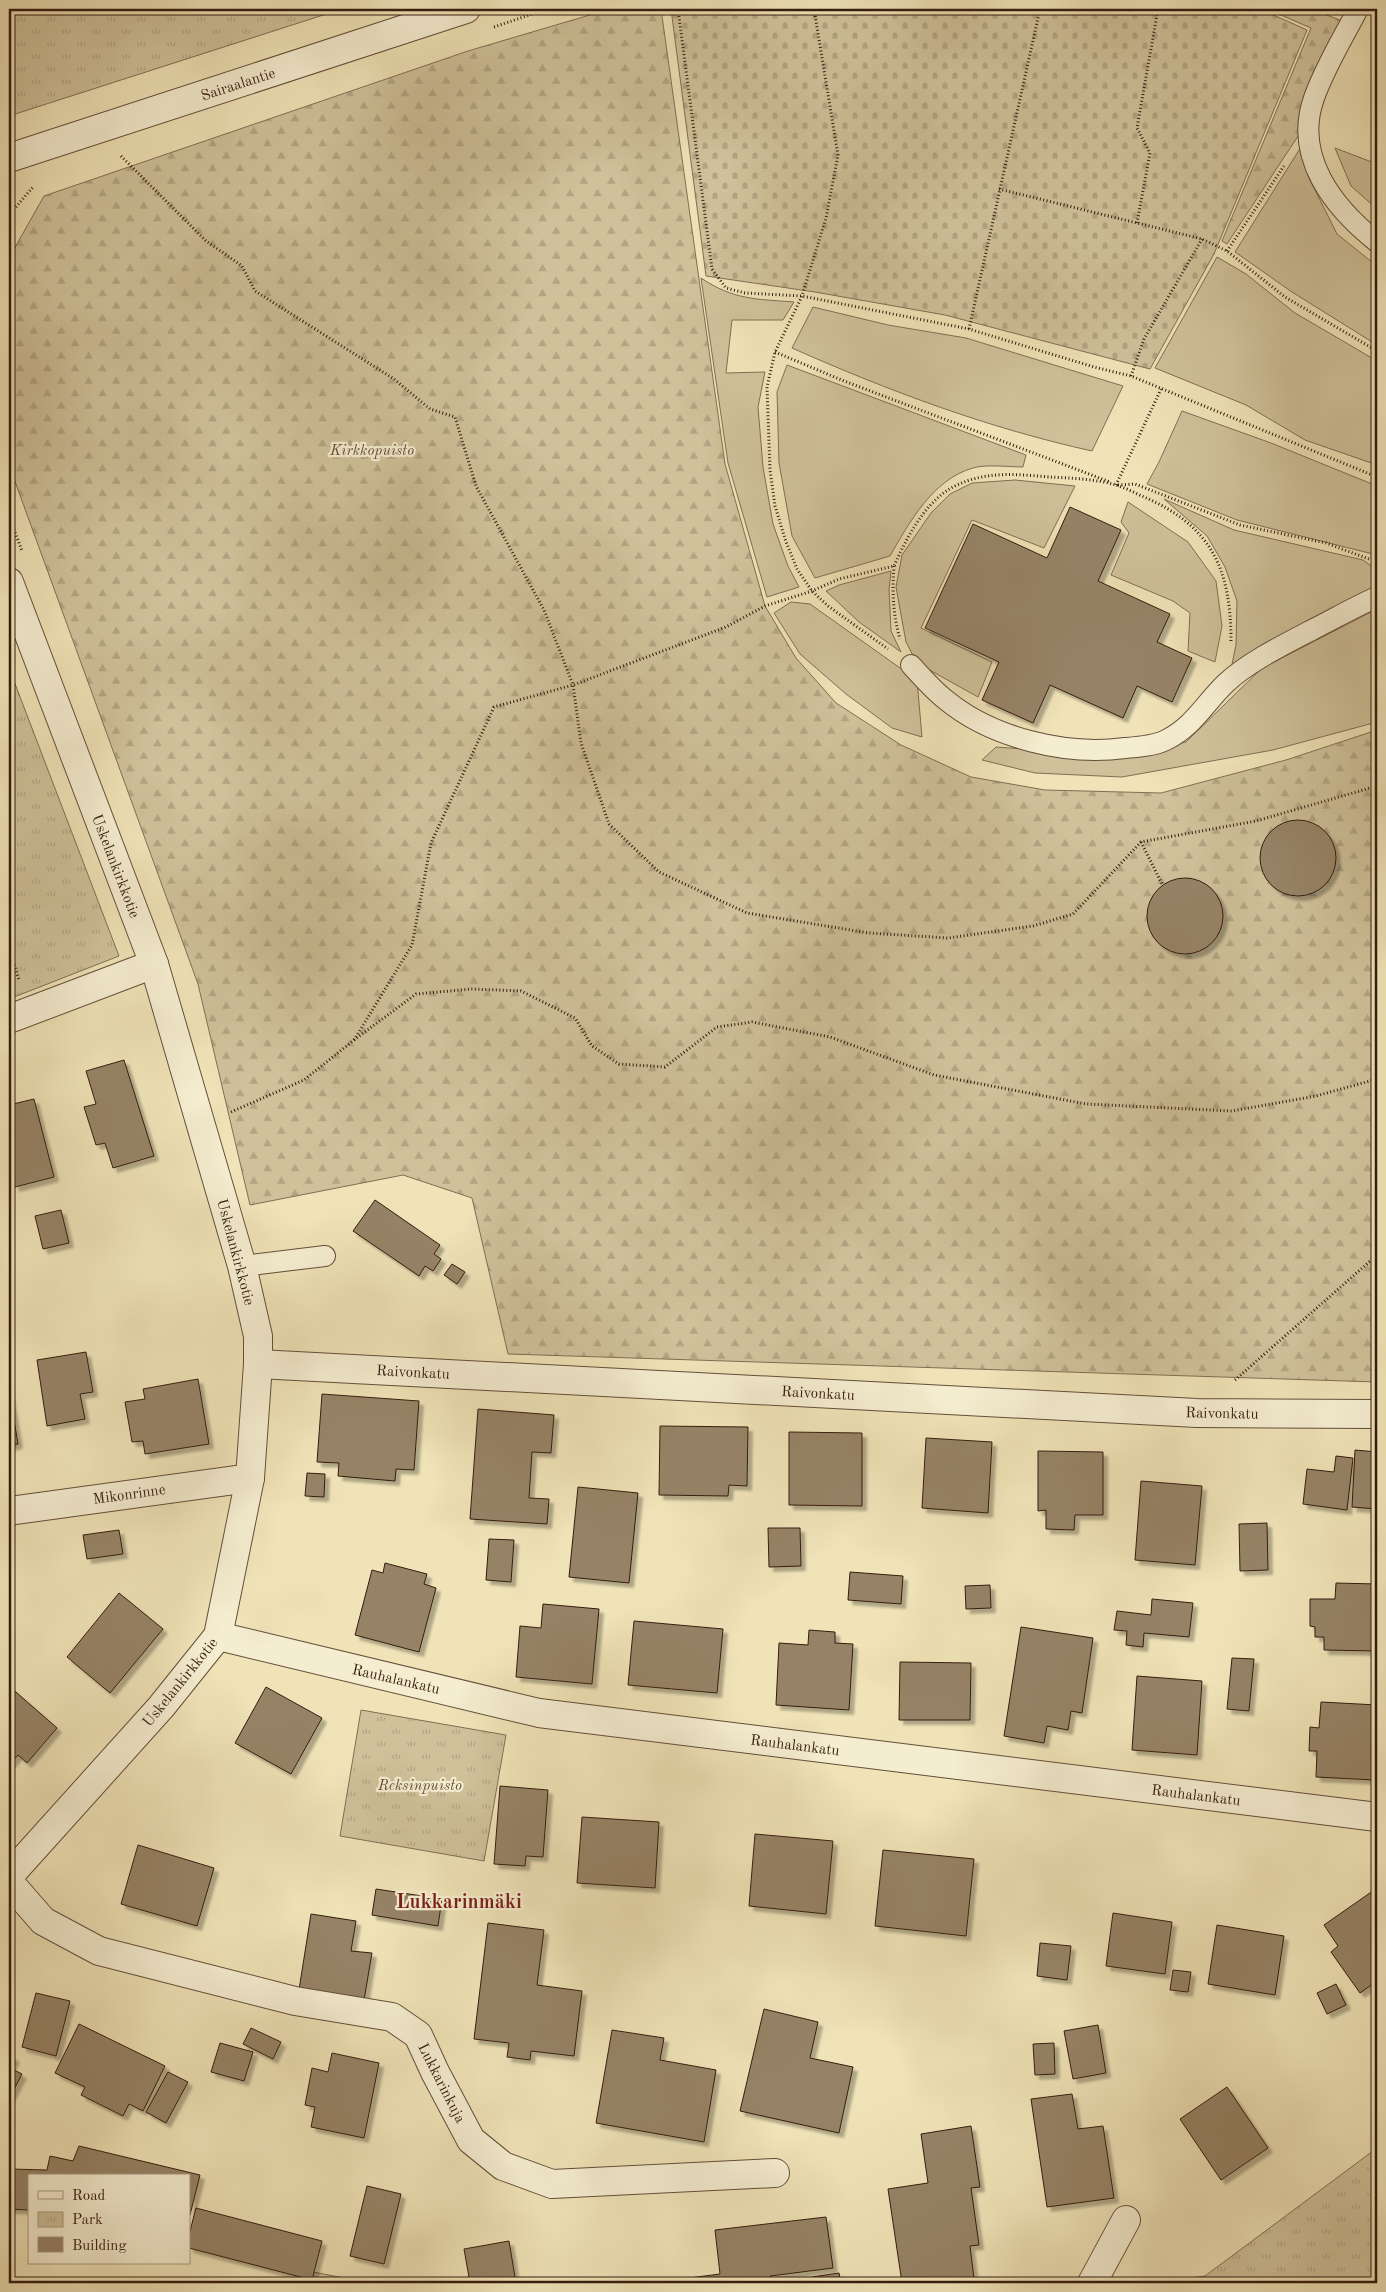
<svg xmlns="http://www.w3.org/2000/svg" width="1386" height="2292" viewBox="0 0 1386 2292" font-family="'Old Standard TT',serif">
<defs>
<pattern id="forest-firs" width="22" height="20" patternUnits="userSpaceOnUse" patternTransform="scale(1.25)"><rect width="22" height="20" fill="#cfc19a"/><path d="M5 1l3.5 6h-7zM16 11l3.5 6h-7z" fill="#b2a584"/></pattern>
<pattern id="cemetery-stones" width="16" height="16" patternUnits="userSpaceOnUse" patternTransform="scale(1.25)"><rect width="16" height="16" fill="#cfc19a"/><path d="M2 7V4a2 2 0 0 1 4 0v3zM10 15v-3a2 2 0 0 1 4 0v3z" fill="#b2a584"/></pattern>
<pattern id="park-tufts" width="24" height="20" patternUnits="userSpaceOnUse" patternTransform="scale(1.25)"><rect width="24" height="20" fill="#cfc19a"/><path d="M3 7l-1-3M5 7V3M7 7l1-3M15 17l-1-3M17 17v-4M19 17l1-3" fill="none" stroke="#b2a584"/></pattern>
<filter id="shadow"><feDropShadow dx="4.5" dy="4.5" stdDeviation="1" flood-color="#0004"/></filter>
</defs>
<rect width="100%" height="100%" fill="#efe3b7"/>
<filter id="stains"><feTurbulence type="fractalNoise" baseFrequency=".004" numOctaves="4"/><feColorMatrix values="0 0 0 0 .2 0 0 0 0 .09 0 0 0 0 .02 0 0 0 .5 -.17"/></filter>
<radialGradient id="worn" r=".72"><stop offset=".6" stop-color="#630" stop-opacity="0"/><stop offset="1" stop-color="#630" stop-opacity=".3"/></radialGradient>
<g fill="#cfc19a" stroke="#826e54">
<polygon points="1301,147 1308,176 1337,234 1377,266 1377,345 1292,292 1235,252"/>
<polygon points="1335,148 1377,164 1377,209 1351,186"/>
<polygon points="1217,257 1246,274 1295,313 1377,361 1377,465 1305,440 1246,405 1155,368"/>
<path d="M 701,278 C 734,300 756,299 794,302 L 783,320 L 732,320 L 726,373 L 765,372 L 758,407 L 763,467 L 773,524 L 788,566 L 799,587 L 767,597 L 728,463 Z"/>
<path d="M 813,307 L 888,325 L 966,338 L 1123,386 L 1092,451 C 988,428 889,391 792,348 Z"/>
<path d="M 787,365 L 1026,455 L 1023,467 C 1009,467 986,464 973,468 C 933,479 909,523 890,556 L 815,578 L 792,536 L 779,463 L 777,392 Z"/>
<polygon points="1182,411 1271,443 1377,486 1377,555 1237,520 1147,484 1159,462"/>
<polygon points="1015,480 1075,486 1044,548 972,520 921,628 992,662 978,697 917,663 906,642 896,587 902,555 931,513 950,494 972,483"/>
<polygon points="1164,499 1234,530 1363,560 1377,570 1377,590 1230,674 1236,645 1237,601 1225,567 1207,536"/>
<polygon points="1128,502 1188,542 1216,581 1222,626 1215,662 1188,651 1190,613 1173,601 1111,575 1129,533 1121,522"/>
<polygon points="891,571 889,590 891,631 901,652 859,622 826,591 839,585"/>
<polygon points="791,602 810,604 917,680 922,737 892,728 846,694 800,654 774,613"/>
<polygon points="1377,609 1377,722 1273,750 1122,777 1035,773 982,760 996,747 1119,756 1186,742 1262,668"/>
</g>
<g fill="url(#forest-firs)" stroke="#826e54">
<polygon points="610,9 661,9 725,464 765,606 796,658 836,703 901,745 971,777 1045,790 1161,793 1286,760 1377,730 1377,1382 508,1354 472,1198 403,1175 250,1205 198,984 9,465 9,258 44,196 468,51"/>
<polygon points="1267,9 1311,9 1345,22 1304,127 1227,244 1222,241 1311,28"/>
</g>
<polygon fill="url(#cemetery-stones)" stroke="#826e54" points="671,9 1260,9 1307,30 1214,254 1150,369 945,315 815,292 706,276"/>
<g fill="url(#park-tufts)" stroke="#826e54">
<polygon points="9,9 342,9 9,116"/>
<polygon points="9,668 119,956 9,999"/>
<polygon points="361,1710 506,1735 484,1861 340,1836"/>
<polygon points="1377,2148 1377,2283 1156,2283 1205,2276"/>
<polygon points="308,2271 370,2283 305,2283"/>
</g>
<g fill="#968366" stroke="#351c0f" filter="url(#shadow)">
<polygon points="1070,507 1121,530 1098,581 1170,614 1157,642 1192,658 1172,702 1137,686 1123,718 1050,685 1033,723 982,700 999,662 925,628 973,524 1047,558"/>
<circle cx="1298" cy="858" r="38"/>
<circle cx="1185" cy="916" r="38"/>
<polygon points="124,1060 154,1156 113,1168 105,1143 96,1145 84,1107 96,1104 86,1071"/>
<polygon points="34,1099 54,1177 15,1187 9,1162 9,1105"/>
<polygon points="375,1200 440,1245 434,1254 441,1259 433,1271 425,1266 419,1276 353,1231"/>
<polygon points="61,1210 69,1243 43,1249 35,1216"/>
<polygon points="452,1264 465,1272 457,1284 444,1275"/>
<polygon points="86,1352 93,1392 80,1394 85,1419 47,1426 37,1360"/>
<polygon points="198,1379 209,1444 145,1454 143,1441 132,1442 125,1402 145,1399 143,1389"/>
<polygon points="9,1390 18,1444 9,1446"/>
<polygon points="322,1394 419,1401 414,1470 396,1469 395,1481 338,1476 339,1463 317,1462"/>
<polygon points="478,1409 554,1415 551,1453 532,1452 529,1498 549,1499 547,1524 470,1519"/>
<polygon points="660,1426 748,1427 747,1486 729,1485 728,1496 659,1495"/>
<polygon points="789,1432 862,1433 862,1506 789,1505"/>
<polygon points="926,1438 992,1442 988,1513 922,1508"/>
<polygon points="1355,1450 1377,1452 1377,1509 1352,1507"/>
<polygon points="1038,1451 1103,1452 1103,1515 1075,1515 1074,1530 1046,1529 1046,1510 1038,1511"/>
<polygon points="1336,1456 1353,1458 1347,1510 1303,1504 1307,1469 1334,1472"/>
<polygon points="307,1473 325,1474 324,1497 305,1496"/>
<polygon points="1141,1481 1202,1486 1195,1565 1135,1560"/>
<polygon points="578,1487 638,1493 629,1583 569,1577"/>
<polygon points="1267,1523 1268,1570 1240,1571 1239,1524"/>
<polygon points="768,1528 800,1528 801,1566 769,1567"/>
<polygon points="119,1530 123,1554 87,1559 83,1535"/>
<polygon points="489,1539 514,1540 511,1582 486,1580"/>
<polygon points="385,1563 427,1574 424,1584 436,1588 419,1652 355,1635 372,1570 383,1573"/>
<polygon points="850,1572 903,1576 901,1604 848,1600"/>
<polygon points="1336,1583 1377,1584 1377,1651 1324,1650 1324,1637 1315,1637 1315,1627 1310,1626 1310,1599 1335,1599"/>
<polygon points="990,1585 991,1608 966,1609 965,1586"/>
<polygon points="119,1593 163,1629 110,1693 67,1657"/>
<polygon points="1152,1599 1193,1603 1189,1637 1144,1633 1143,1647 1126,1645 1127,1631 1114,1630 1117,1611 1151,1615"/>
<polygon points="543,1604 599,1609 592,1684 516,1677 520,1626 541,1628"/>
<polygon points="634,1621 723,1629 717,1693 628,1685"/>
<polygon points="1021,1627 1093,1638 1082,1713 1071,1711 1068,1730 1047,1726 1044,1743 1004,1736"/>
<polygon points="809,1630 835,1632 835,1643 853,1644 849,1710 776,1705 779,1643 808,1645"/>
<polygon points="1232,1658 1254,1659 1249,1711 1227,1709"/>
<polygon points="900,1662 971,1663 970,1720 899,1720"/>
<polygon points="1137,1676 1202,1681 1197,1755 1132,1750"/>
<polygon points="9,1686 57,1728 27,1763 18,1755 9,1765"/>
<polygon points="266,1687 322,1718 291,1774 235,1743"/>
<polygon points="1321,1702 1377,1705 1375,1780 1316,1777 1317,1751 1309,1751 1310,1727 1319,1728"/>
<polygon points="500,1786 548,1790 543,1857 526,1856 525,1866 494,1864"/>
<polygon points="582,1817 659,1822 655,1888 577,1883"/>
<polygon points="755,1834 833,1841 826,1914 749,1906"/>
<polygon points="138,1845 214,1868 197,1926 121,1904"/>
<polygon points="883,1850 974,1859 966,1936 875,1926"/>
<polygon points="1377,1888 1377,1981 1360,1993 1331,1952 1338,1946 1324,1925"/>
<polygon points="376,1889 442,1899 438,1926 372,1915"/>
<polygon points="1113,1913 1172,1922 1165,1974 1106,1966"/>
<polygon points="311,1914 356,1921 351,1951 372,1953 363,2006 298,1996"/>
<polygon points="488,1923 544,1930 537,1985 582,1991 574,2056 531,2051 530,2060 507,2057 509,2043 474,2039"/>
<polygon points="1217,1925 1284,1936 1275,1995 1208,1984"/>
<polygon points="1040,1943 1071,1946 1067,1980 1037,1976"/>
<polygon points="1173,1970 1191,1972 1188,1992 1170,1990"/>
<polygon points="1336,1984 1346,2005 1327,2014 1317,1993"/>
<polygon points="36,1993 70,2001 56,2056 22,2047"/>
<polygon points="764,2009 818,2022 810,2058 853,2067 839,2133 740,2111"/>
<polygon points="79,2024 165,2066 143,2111 129,2104 123,2116 81,2095 85,2087 55,2073"/>
<polygon points="1098,2025 1106,2073 1073,2079 1064,2031"/>
<polygon points="251,2028 281,2042 273,2059 243,2044"/>
<polygon points="612,2030 664,2038 660,2060 716,2070 704,2142 596,2123"/>
<polygon points="220,2043 253,2052 244,2081 211,2072"/>
<polygon points="1054,2043 1055,2074 1035,2075 1033,2044"/>
<polygon points="332,2053 379,2063 364,2138 311,2127 315,2107 305,2105 312,2068 328,2072"/>
<polygon points="9,2054 15,2058 10,2068 22,2074 9,2099"/>
<polygon points="168,2072 188,2082 166,2123 146,2112"/>
<polygon points="1227,2087 1268,2148 1221,2180 1180,2119"/>
<polygon points="1072,2094 1078,2129 1103,2126 1114,2198 1047,2207 1031,2099"/>
<polygon points="971,2126 980,2187 971,2188 979,2245 970,2246 974,2279 947,2283 902,2283 888,2189 928,2183 921,2134"/>
<polygon points="79,2146 200,2175 190,2215 189,2176 29,2176 29,2210 9,2209 9,2169 47,2170 50,2156 73,2161"/>
<polygon points="367,2186 401,2194 384,2264 350,2256"/>
<polygon points="196,2208 322,2241 312,2280 189,2248 189,2235"/>
<polygon points="826,2217 833,2268 770,2276 771,2283 690,2283 689,2278 720,2274 715,2230"/>
<polygon points="509,2241 516,2283 470,2283 464,2249"/>
<polygon points="839,2273 841,2283 813,2283 812,2277"/>
</g>
<g fill="none" stroke-linecap="round" stroke-linejoin="round">
<g stroke="#644e39" stroke-width="22">
<g id="lane">
<path d="M 1358,9 C 1343,38 1325,67 1314,98 C 1293,157 1334,208 1377,242"/>
<path d="M 911,665 C 922,677 933,690 946,700 C 992,738 1066,756 1125,748 C 1138,747 1154,746 1166,740 C 1193,727 1205,703 1226,683 C 1247,663 1283,645 1310,631 C 1332,620 1354,607 1377,597"/>
<polyline points="242,1266 325,1256"/>
</g>
</g>
<g stroke="#644e39" stroke-width="30">
<g id="street">
<polyline points="9,158 466,9"/>
<polyline points="9,582 154,964 242,1266 258,1336 258,1364 250,1478 218,1636 161,1707 9,1876"/>
<polyline points="9,1019 154,964"/>
<polyline points="258,1364 1197,1413 1377,1414"/>
<polyline points="9,1511 250,1478"/>
<polyline points="218,1636 539,1713 1377,1817"/>
<polyline points="9,1882 43,1921 99,1951 295,2001 392,2017 418,2035 435,2072 471,2140 503,2166 552,2184 775,2173"/>
<polyline points="1092,2283 1126,2220"/>
</g>
</g>
<g stroke="#351c0f" stroke-width="3" stroke-dasharray="1 2.5" stroke-linecap="butt">
<polyline points="678,9 712,269 726,288 745,293 802,296 969,329 1094,367 1131,376 1377,477"/>
<polyline points="814,9 838,155 826,218 802,296 775,352 767,387 770,470 775,506 786,542 797,569 812,591 828,606 888,649"/>
<polyline points="494,27 547,9"/>
<polyline points="121,156 206,241 242,266 255,291 394,379 430,409 455,417 476,486 544,610 573,685 581,743 609,824 659,872 747,913 869,933 948,938 1033,926 1073,914 1141,842 1256,821 1377,786"/>
<polyline points="999,189 1202,239 1227,251 1285,297 1377,351"/>
<polyline points="9,215 33,187"/>
<polyline points="1137,223 1150,153 1137,128 1158,9"/>
<polyline points="1227,251 1284,166"/>
<polyline points="969,329 1040,9"/>
<polyline points="775,352 844,381 1110,482"/>
<polyline points="1131,376 1144,339 1202,239"/>
<polyline points="1116,485 1162,387"/>
<polyline points="1118,485 1135,484 1240,525 1326,543 1377,562"/>
<polyline points="9,516 22,551"/>
<path d="M 894,566 C 892,591 893,615 900,639"/>
<polyline points="1141,842 1162,884"/>
<polyline points="9,948 19,980"/>
<path d="M 354,1040 L 412,945 L 431,843 L 494,707 L 573,685 L 726,627 L 765,606 L 812,591 L 839,579 L 894,566 C 907,537 926,500 955,486 C 985,471 1017,474 1049,477 C 1070,478 1096,479 1116,485 C 1126,488 1135,493 1144,497 C 1212,526 1231,570 1231,641"/>
<polyline points="231,1112 304,1080 354,1040 416,994 472,989 521,991 575,1018 592,1046 619,1064 665,1067 717,1027 752,1022 830,1037 934,1075 1086,1104 1232,1111 1316,1096 1377,1079"/>
<polyline points="1235,1380 1377,1255"/>
</g>
<use href="#lane" stroke="#f5edd0" stroke-width="20"/>
<use href="#street" stroke="#f5edd0" stroke-width="28"/>
</g>
<g text-anchor="middle" stroke-width="4.5" stroke-linejoin="round" paint-order="stroke">
<g font-size="15" fill="#351c0f" stroke="#f5edd0">
<text transform="translate(238 84) rotate(-18)" y="5">Sairaalantie</text>
<text transform="translate(116 866) rotate(69)" y="5">Uskelankirkkotie</text>
<text transform="translate(236 1252) rotate(75)" y="5">Uskelankirkkotie</text>
<text transform="translate(413 1372) rotate(3)" y="5">Raivonkatu</text>
<text transform="translate(818 1393) rotate(3)" y="5">Raivonkatu</text>
<text transform="translate(1222 1413) rotate(1)" y="5">Raivonkatu</text>
<text transform="translate(129 1494) rotate(-8)" y="5">Mikonrinne</text>
<text transform="translate(396 1679) rotate(13)" y="5">Rauhalankatu</text>
<text transform="translate(180 1682) rotate(-51)" y="5">Uskelankirkkotie</text>
<text transform="translate(795 1745) rotate(7)" y="5">Rauhalankatu</text>
<text transform="translate(1196 1795) rotate(7)" y="5">Rauhalankatu</text>
<text transform="translate(442 2083) rotate(63)" y="5">Lukkarinkuja</text>
</g>
<g font-size="15" font-style="italic" fill="#634e39" stroke="#f5edd0">
<text x="372" y="455">Kirkkopuisto</text>
<text x="420" y="1790">Reksinpuisto</text>
</g>
<g font-size="20" font-weight="bold" fill="#7a1f14" stroke="#f5edd0">
<text x="459" y="1908">Lukkarinmäki</text>
</g>
</g>
<rect width="1386" height="2292" fill="none" stroke="#efe3b7" stroke-width="30"/>
<rect x="10" y="10" width="1366" height="2272" fill="none" stroke="#351c0f" stroke-width="2.5"/>
<rect x="15" y="15" width="1356" height="2262" fill="none" stroke="#351c0f"/>
<rect x="28" y="2174" width="162" height="90" fill="#f5edd0" stroke="#a89983"/>
<rect x="38" y="2191" width="25" height="8" fill="#f5edd0" stroke="#a89983"/>
<text x="72" y="2200" font-size="15" fill="#351c0f">Road</text>
<rect x="38" y="2212" width="25" height="15" fill="url(#park-tufts)" stroke="#a89983"/>
<text x="72" y="2224" font-size="15" fill="#351c0f">Park</text>
<rect x="38" y="2237" width="25" height="15" fill="#968366" stroke="#a89983"/>
<text x="72" y="2250" font-size="15" fill="#351c0f">Building</text>
<rect width="100%" height="100%" filter="url(#stains)"/>
<rect width="100%" height="100%" fill="url(#worn)"/>
</svg>
